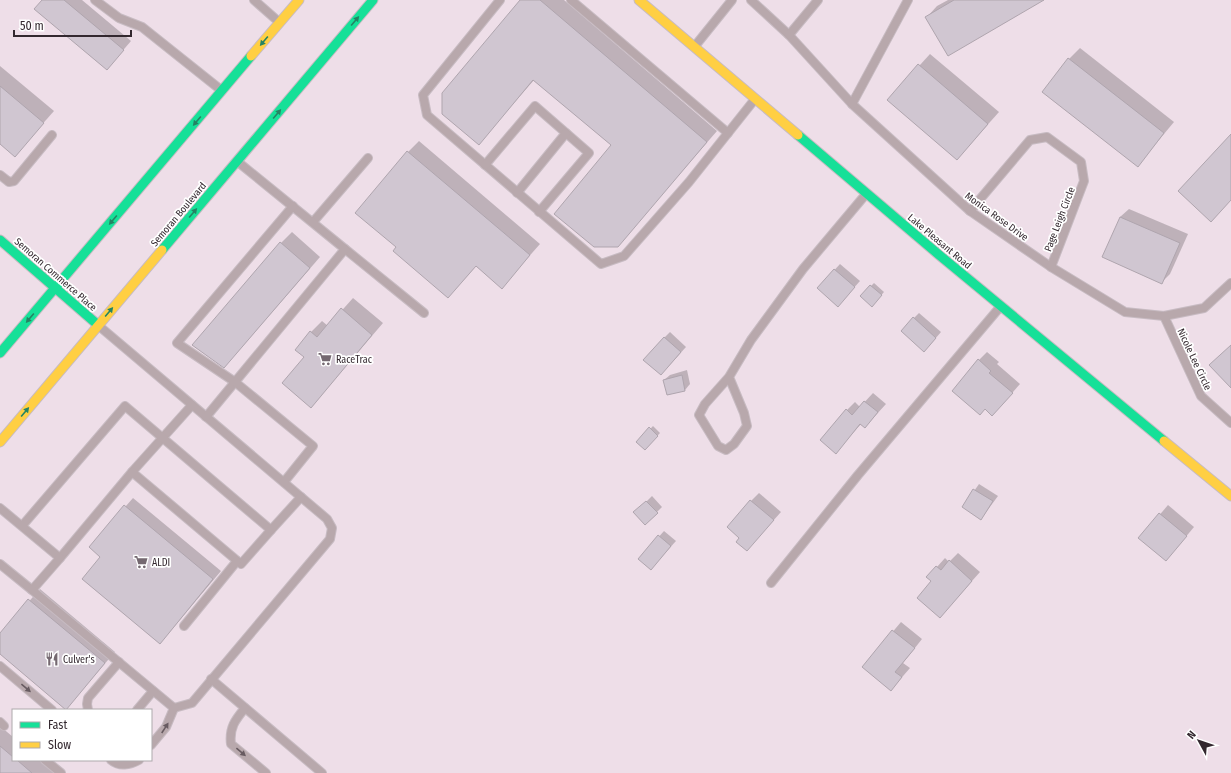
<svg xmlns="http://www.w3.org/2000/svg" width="1231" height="773" viewBox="0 0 1231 773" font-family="'Fira Sans Condensed',sans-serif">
<rect width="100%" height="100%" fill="#eedee8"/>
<g fill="#0003">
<polygon points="43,0 82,0 131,41 107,69"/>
<polygon points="522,0 564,0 717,131 617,246 612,145 534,80 479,143"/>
<polygon points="948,0 1042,0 927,17 937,6"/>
<polygon points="1080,48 1174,122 1138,165 1069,59"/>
<polygon points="930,54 999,112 957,159 888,100"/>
<polygon points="0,66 54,111 15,155 0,143"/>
<polygon points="419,141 540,244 502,287 476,266 448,297 398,247 408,152"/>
<polygon points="1129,209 1188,234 1170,274 1162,282 1120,217"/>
<polygon points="292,232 320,257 234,356 281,243"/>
<polygon points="840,264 860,281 843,300 818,288"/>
<polygon points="874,283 884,292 872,306 861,296"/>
<polygon points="353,298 383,323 311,407 305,357 311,332 322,321 328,326"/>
<polygon points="919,313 941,332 929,346 914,318"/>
<polygon points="670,332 686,347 666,369 665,337"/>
<polygon points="987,352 999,362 997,364 1020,384 1000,407 979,360"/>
<polygon points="687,370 690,384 685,390 668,394 664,380 670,375"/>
<polygon points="873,393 886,404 865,427 861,424 836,452 847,410 855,402 860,407"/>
<polygon points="653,426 660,433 645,449 638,442"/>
<polygon points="979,484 998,496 981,519 963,507"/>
<polygon points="759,493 781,512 747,550 741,538 751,501"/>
<polygon points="652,496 662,507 645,524 635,513"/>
<polygon points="133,498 221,571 168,634 101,556 90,547"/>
<polygon points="1168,505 1194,527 1174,551 1140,538"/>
<polygon points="664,531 676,541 656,563 639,559"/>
<polygon points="958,553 980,572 948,608 933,581 928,577 945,558 949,562"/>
<polygon points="40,589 115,652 66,708 0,653 0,634"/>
<polygon points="901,622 922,639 903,663 910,668 891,690 863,667"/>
<polygon points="0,726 13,737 13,760 40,760 56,773 0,773"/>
</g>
<g fill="#d0c6d1" stroke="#afa5ae">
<polygon points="42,0 64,0 124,50 107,70 34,9"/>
<polygon points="520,0 540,0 707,142 618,247 594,247 554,214 611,145 533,80 479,145 442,114 442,93"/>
<polygon points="954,0 1044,0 948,56 925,17"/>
<polygon points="1068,58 1164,133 1138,167 1042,92"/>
<polygon points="918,64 988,124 957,160 887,100"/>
<polygon points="0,86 44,123 15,157 0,144"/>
<polygon points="1231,134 1231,200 1211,222 1178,191"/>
<polygon points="407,151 530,255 502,289 476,266 448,298 393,251 396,247 355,213"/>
<polygon points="1120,217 1180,243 1162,284 1102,257"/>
<polygon points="280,242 310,268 224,368 192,345"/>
<polygon points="834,269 855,287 838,307 817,288"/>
<polygon points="870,285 882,295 872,307 860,296"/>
<polygon points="341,308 372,335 311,408 282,383 304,357 295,350 310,331 317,337"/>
<polygon points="913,317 936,338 924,352 901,331"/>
<polygon points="664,337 681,352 661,375 643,360"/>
<polygon points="1231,345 1231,388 1209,365"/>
<polygon points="978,359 991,371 989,373 1013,393 992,416 985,409 980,415 952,391"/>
<polygon points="682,375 685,391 667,395 663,380"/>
<polygon points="864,401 878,412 865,428 860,424 836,454 820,440 846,409 852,415"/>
<polygon points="649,427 658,436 645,450 636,442"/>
<polygon points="973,489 993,501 981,520 962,507"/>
<polygon points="750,500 774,520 747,551 736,542 739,538 727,527"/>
<polygon points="646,501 658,513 645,525 633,512"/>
<polygon points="124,505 213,579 160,644 82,579 100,557 89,547"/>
<polygon points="1159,513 1187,536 1166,561 1138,538"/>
<polygon points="658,535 671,546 651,570 638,559"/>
<polygon points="949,560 972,581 940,618 917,598 931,581 926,577 936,566 941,570"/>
<polygon points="28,599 105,663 66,710 0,654 0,633"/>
<polygon points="892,630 915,648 895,672 902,677 891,691 862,667"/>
<polygon points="0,746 13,757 13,760 17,760 32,773 0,773"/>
</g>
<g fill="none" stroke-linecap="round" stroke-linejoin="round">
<g stroke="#c7bbc2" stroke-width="10">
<g id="lane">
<polyline points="95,0 119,18 142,27 221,90"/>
<polyline points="254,0 279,22"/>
<polyline points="500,0 423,95 427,115 601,264 624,256 689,182 755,99"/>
<polyline points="571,0 728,133"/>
<polyline points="751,0 789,35 852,104 970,211 1051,267 1125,312 1164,316 1204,308 1231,283"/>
<polyline points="789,35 818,0"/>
<polyline points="695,46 732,0"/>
<polyline points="852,104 908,0"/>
<polyline points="485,165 535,106 589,153 539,212"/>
<polyline points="0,175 9,182 14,181 52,135"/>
<polyline points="517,193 566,133"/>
<polyline points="970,211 1030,140 1047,137 1081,162 1084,181 1051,267"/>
<polyline points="313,222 368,158"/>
<polyline points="345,249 424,313"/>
<polyline points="1164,316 1201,396 1231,423"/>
<polyline points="99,326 327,519 332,528 330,539 192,703 174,708"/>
<polyline points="729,377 744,413 747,426 734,444 726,450 718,446 699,415 705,404 729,377 751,340 803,269 866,194"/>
<polyline points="206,417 345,249 238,162"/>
<polyline points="132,472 192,405"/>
<polyline points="284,482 313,446 235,382 177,343 293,206"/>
<polyline points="0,508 60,558 132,472 241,564 271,530 125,406 22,526"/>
<polyline points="271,530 301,497"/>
<polyline points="0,564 32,590 60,558"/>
<polyline points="771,583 858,475 1000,307"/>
<polyline points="32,590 174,708"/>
<polyline points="184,626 237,561"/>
<polyline points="0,666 52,710"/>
<polyline points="211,679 322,773"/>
<path d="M 245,708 C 235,720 229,728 231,744 L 266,773"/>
<polyline points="88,710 87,704 88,698 119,662"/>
<polyline points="137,710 153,691"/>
<polyline points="0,722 4,726"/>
<polyline points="151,745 166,727 174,708"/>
<polyline points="45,760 61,773"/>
<path d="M 111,760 C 119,767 130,765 139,760"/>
</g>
</g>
<g stroke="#c7bbc2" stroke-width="11">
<g id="fast">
<polyline points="798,135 938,254 1164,441"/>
<polyline points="0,240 98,325"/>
<polyline points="162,250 373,0"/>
<polyline points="0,353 251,56"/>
</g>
</g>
<g stroke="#c7bbc2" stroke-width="11">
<g id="slow">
<polyline points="639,0 798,135"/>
<polyline points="251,56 299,0"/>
<polyline points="1164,441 1231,496"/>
<polyline points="0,442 162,250"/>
</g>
</g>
<use href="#lane" stroke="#b8a8ac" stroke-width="8"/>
<use href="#fast" stroke="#16e098" stroke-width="9"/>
<use href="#slow" stroke="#ffcf43" stroke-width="9"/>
</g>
<defs><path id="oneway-solid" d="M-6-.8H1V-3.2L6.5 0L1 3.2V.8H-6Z"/></defs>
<g fill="#248464">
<use href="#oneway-solid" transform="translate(355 21) rotate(-50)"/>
<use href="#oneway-solid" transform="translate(264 41) rotate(130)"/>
<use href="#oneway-solid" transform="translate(277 114) rotate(-50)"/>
<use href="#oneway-solid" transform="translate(197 121) rotate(130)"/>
<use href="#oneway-solid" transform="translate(193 213) rotate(-50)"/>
<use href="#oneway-solid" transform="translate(113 220) rotate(130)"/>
<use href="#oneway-solid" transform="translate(109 312) rotate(-50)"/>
<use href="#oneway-solid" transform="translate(30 318) rotate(130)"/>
<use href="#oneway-solid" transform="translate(25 412) rotate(-50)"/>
</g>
<g fill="#685b61">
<use href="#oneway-solid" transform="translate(26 688) rotate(40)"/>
<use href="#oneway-solid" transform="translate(165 728) rotate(-57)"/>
<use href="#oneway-solid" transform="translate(241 752) rotate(40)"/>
</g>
<defs>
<g id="supermarket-bare" transform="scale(1.08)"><path d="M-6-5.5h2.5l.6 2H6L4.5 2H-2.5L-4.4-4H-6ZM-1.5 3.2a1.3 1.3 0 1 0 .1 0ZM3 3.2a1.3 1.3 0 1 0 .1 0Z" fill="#746870" stroke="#fff" stroke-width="2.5" paint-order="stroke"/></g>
<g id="restaurant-bare" transform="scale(1.08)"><path d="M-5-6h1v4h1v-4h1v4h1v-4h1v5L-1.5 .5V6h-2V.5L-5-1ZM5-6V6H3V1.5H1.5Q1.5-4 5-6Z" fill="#746870" stroke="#fff" stroke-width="2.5" paint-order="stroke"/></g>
</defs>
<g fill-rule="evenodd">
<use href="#supermarket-bare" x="325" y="359"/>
<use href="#supermarket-bare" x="141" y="562"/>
<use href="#restaurant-bare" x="52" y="659"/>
</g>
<g text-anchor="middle" stroke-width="3.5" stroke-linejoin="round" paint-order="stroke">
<g font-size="10" fill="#33282f" stroke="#fff">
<text transform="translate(178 214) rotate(-50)" y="4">Semoran Boulevard</text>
<text transform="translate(997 216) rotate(36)" y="4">Monica Rose Drive</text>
<text transform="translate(1059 219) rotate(-69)" y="4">Page Leigh Circle</text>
<text transform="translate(940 241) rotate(40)" y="4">Lake Pleasant Road</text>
<text transform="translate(56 274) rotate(41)" y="4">Semoran Commerce Place</text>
<text transform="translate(1195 359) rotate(65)" y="4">Nicole Lee Circle</text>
</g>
<g font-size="10" fill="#33282f" stroke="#fff" text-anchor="start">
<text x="336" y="363">RaceTrac</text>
<text x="152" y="566">ALDI</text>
<text x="63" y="663">Culver's</text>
</g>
</g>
<rect x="12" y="709" width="140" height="52" fill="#ffffff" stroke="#ada9ac"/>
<rect x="20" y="722" width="20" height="6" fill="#16e098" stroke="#ada9ac"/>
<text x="48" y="729" font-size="12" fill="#33282f">Fast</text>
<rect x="20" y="742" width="20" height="6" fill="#ffcf43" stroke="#ada9ac"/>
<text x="48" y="749" font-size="12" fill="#33282f">Slow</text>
<g transform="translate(1199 741) rotate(310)" stroke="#ffffff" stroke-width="3" paint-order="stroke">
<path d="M0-3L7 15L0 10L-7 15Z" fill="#33282f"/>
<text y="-6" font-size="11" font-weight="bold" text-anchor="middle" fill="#33282f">N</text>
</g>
<path d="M14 30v6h117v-6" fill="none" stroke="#33282f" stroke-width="2"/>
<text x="20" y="30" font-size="12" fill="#33282f" stroke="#ffffff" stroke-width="3" paint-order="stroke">50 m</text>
</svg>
